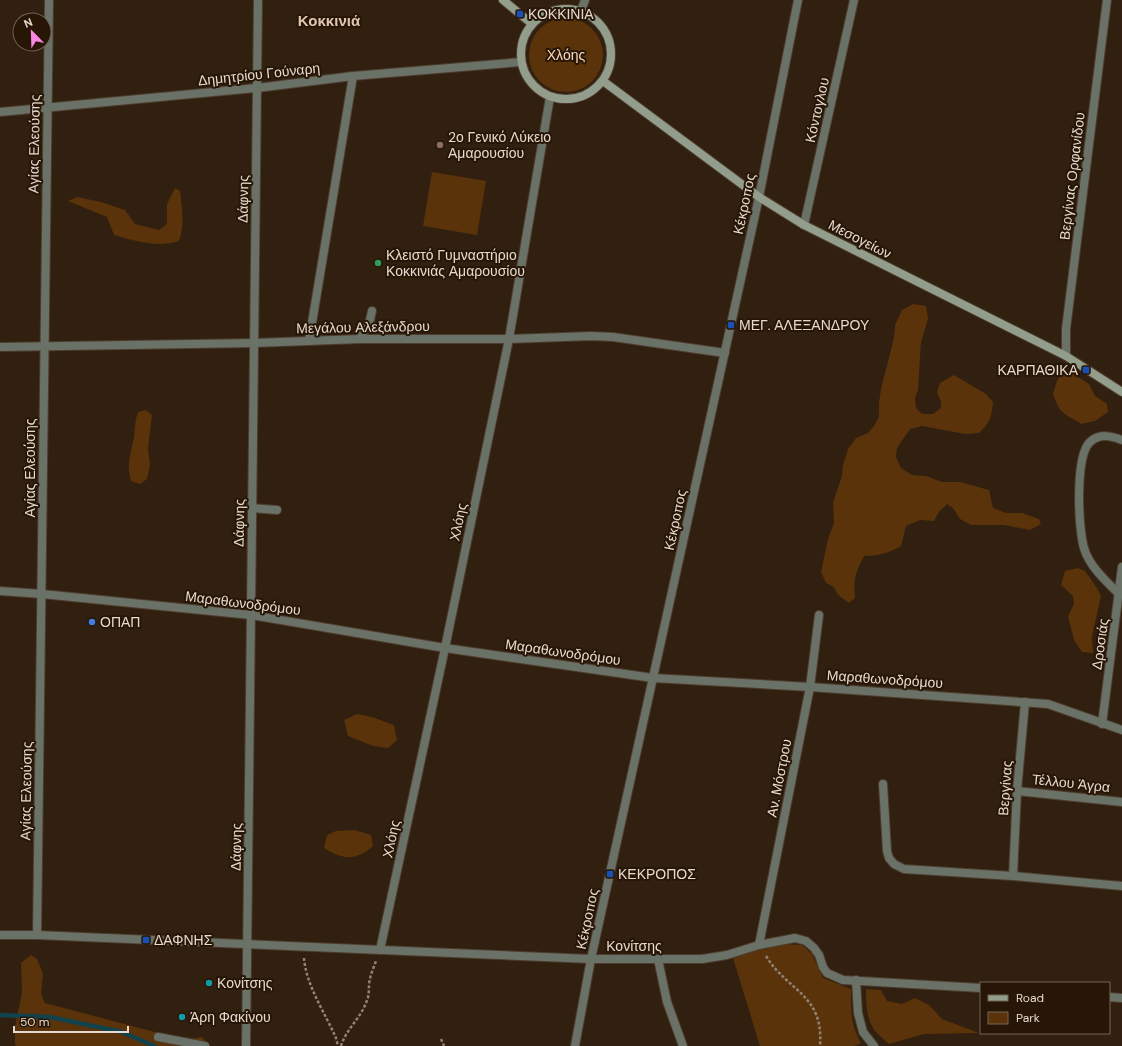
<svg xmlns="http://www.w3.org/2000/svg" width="1122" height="1046" viewBox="0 0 1122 1046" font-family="'DM Sans',sans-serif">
<rect width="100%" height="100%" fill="#311f0f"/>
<g fill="#5a330a">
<circle cx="566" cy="55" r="37"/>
<polygon points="432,172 486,181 477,235 423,226"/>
<path d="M 175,188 L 180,191 C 182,207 185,225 179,241 C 158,248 135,241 114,235 L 107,217 L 68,201 L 77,197 L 101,202 L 125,210 L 135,224 L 159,230 L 167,224 L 167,204 Z"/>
<path d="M 913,304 L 926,306 L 928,319 L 921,342 L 918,390 L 915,398 L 916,408 L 922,414 L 933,414 L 941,408 L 941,402 L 937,392 L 940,383 L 954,375 L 986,394 L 993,402 C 992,416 990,423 979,433 L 965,434 L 922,426 L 910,429 L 897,448 L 896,457 L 901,468 L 912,475 L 926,476 L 942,482 L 960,482 L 989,490 L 993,508 L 1006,513 L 1022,513 L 1039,519 L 1041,524 L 1030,530 L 1004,525 L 971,525 L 960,519 L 953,508 L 947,504 L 939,512 L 934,521 L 920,520 L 906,526 L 901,546 C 889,553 878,556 864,556 C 856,572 853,579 855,598 L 849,603 L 838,595 L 834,587 L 826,583 L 821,572 L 828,539 L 834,523 L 833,502 L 842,476 L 843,465 L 848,449 L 856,438 L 868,433 L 874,426 L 879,417 L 879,403 L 881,389 L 894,338 L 895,325 L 902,310 Z"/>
<path d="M 1065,369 L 1089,384 L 1095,396 L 1107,404 L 1108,412 L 1095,421 L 1081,424 C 1076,420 1070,418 1065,414 C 1058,410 1056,401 1053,394 L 1057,381 Z"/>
<path d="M 146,410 L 152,415 L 148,449 L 150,465 L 147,479 L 140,484 L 131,481 C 126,466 131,452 134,437 C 135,428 135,420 138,412 Z"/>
<polygon points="1078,568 1085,571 1097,588 1101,596 1092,636 1093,653 1082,652 1074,640 1068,616 1074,604 1073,596 1061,585 1065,571"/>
<polygon points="357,714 372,717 394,725 397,740 388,748 373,746 348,736 344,720"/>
<path d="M 355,830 L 371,835 L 373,846 C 356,861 343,860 324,848 L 327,835 L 336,831 Z"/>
<path d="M 785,944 L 802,945 L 812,954 L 823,978 L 851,989 C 851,1010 850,1023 861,1043 L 855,1046 L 760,1046 L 733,958 L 758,949 Z"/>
<polygon points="31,955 37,959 43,974 41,994 45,1003 185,1040 202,1037 209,1046 17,1046 15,1045 15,1026 22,993 21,963"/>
<path d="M 866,989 L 881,990 L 887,1001 L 902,1004 L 915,998 L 929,1005 L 942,1019 L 979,1033 L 924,1034 L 889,1044 C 885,1040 879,1036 875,1031 C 866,1019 866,1003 866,989 Z"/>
</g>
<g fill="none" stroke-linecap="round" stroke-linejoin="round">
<polyline stroke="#12434d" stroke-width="4.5" points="0,1015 50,1017 122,1032 154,1046"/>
<g stroke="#4e3d2e" stroke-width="10">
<g id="lane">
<polyline points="360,339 370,320 372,311"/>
<polyline points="252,508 277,510"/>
<path d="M 1119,594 C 1106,581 1089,566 1084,548 C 1078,528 1075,456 1090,442 C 1100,433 1111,436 1122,440"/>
</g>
</g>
<g stroke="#4e3d2e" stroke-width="10">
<g id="street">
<polyline points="581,11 585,0"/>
<polyline points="0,112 257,88 353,76 521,62"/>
<polyline points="804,225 854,0"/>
<polyline points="309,341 353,76"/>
<polyline points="0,347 254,343 360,339 509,339 591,336 613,337 725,353"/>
<polyline points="1066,356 1066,329 1107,0"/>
<polyline points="0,591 42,594 251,615 445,648 653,678 810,687 1048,704 1122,730"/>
<polyline points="1102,724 1122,567"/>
<polyline points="883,784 887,851 889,858 894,864 904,869 1013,876 1122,886"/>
<polyline points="1017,791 1122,802"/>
<polyline points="1013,876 1017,791 1025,702"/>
<polyline points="0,935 37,935 591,959 702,959 727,955 759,945 795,938 806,941 814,948 819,955 823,967 827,973 843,980 981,988"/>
<polyline points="37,935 49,0"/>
<polyline points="759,945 810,687 819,615"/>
<polyline points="380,950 445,648 509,339 550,97"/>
<polyline points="658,959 667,1002 683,1046"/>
<polyline points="856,980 858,1013 863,1032 874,1046"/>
<polyline points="1109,997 1122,998"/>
<polyline points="158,1037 205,1046"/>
<polyline points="246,1046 258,0"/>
<polyline points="575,1046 591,959 759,197 798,0"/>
</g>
</g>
<g stroke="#4e3d2e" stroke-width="10">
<g id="secondary">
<polyline points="503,0 532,24"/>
<circle cx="566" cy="54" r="45"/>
<polyline points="603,81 759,197 804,225 1066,356 1122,392"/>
</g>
</g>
<g stroke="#918275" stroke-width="2.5" stroke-dasharray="3 2" stroke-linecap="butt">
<path d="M 766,956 C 788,992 824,994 820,1046"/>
<path d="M 304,958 C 306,985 325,1013 336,1038 L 338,1046"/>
<polyline points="441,1039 444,1046"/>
<path d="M 341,1046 C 346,1029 362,1017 367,1000 C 370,994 368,986 370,979 C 371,973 374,967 376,961"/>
</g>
<use href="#lane" stroke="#6a7166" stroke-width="8"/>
<use href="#street" stroke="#6a7166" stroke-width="8"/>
<use href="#secondary" stroke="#929d8c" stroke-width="8"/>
</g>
<g fill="#1a4fb4" stroke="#271606" stroke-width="1.5">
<rect x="516" y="10" width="8" height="8" rx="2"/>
<rect x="727" y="321" width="8" height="8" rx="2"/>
<rect x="1082" y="366" width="8" height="8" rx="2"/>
<rect x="606" y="870" width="8" height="8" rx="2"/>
<rect x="142" y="936" width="8" height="8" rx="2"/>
</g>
<circle fill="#8d6e63" stroke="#271606" stroke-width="1.5" cx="440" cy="145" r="4"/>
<circle fill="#2e9e5b" stroke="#271606" stroke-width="1.5" cx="378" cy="263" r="4"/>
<circle fill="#3f7fe0" stroke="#271606" stroke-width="1.5" cx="92" cy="622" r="4"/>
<g fill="#0f9aa8" stroke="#271606" stroke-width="1.5">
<circle cx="209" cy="983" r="4"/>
<circle cx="182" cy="1017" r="4"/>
</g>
<g text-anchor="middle" stroke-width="4" stroke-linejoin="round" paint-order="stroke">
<g font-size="14" fill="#e6dad0" stroke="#271606" text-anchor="start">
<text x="528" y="19">ΚΟΚΚΙΝΙΑ</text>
<text x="448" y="142">2ο Γενικό Λύκειο<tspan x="448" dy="16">Αμαρουσίου</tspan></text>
<text x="386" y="260">Κλειστό Γυμναστήριο<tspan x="386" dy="16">Κοκκινιάς Αμαρουσίου</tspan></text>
<text x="739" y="330">ΜΕΓ. ΑΛΕΞΑΝΔΡΟΥ</text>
<text x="1078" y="375" text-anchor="end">ΚΑΡΠΑΘΙΚΑ</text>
<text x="100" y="627">ΟΠΑΠ</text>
<text x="618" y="879">ΚΕΚΡΟΠΟΣ</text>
<text x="154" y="945">ΔΑΦΝΗΣ</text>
<text x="217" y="988">Κονίτσης</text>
<text x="190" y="1022">Άρη Φακίνου</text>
</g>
<g font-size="14" fill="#f8d9c0" stroke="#271606">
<text x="566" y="60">Χλόης</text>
</g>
<g font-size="14" fill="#e6dad0" stroke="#271606">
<text transform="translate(259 74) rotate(-6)" y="5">Δημητρίου Γούναρη</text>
<text transform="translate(817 110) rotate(-77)" y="5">Κόντογλου</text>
<text transform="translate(34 144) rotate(-89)" y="5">Αγίας Ελεούσης</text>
<text transform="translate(1072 176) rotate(-83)" y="5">Βεργίνας Ορφανίδου</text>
<text transform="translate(243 199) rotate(-89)" y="5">Δάφνης</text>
<text transform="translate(744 204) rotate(-78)" y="5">Κέκροπος</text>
<text transform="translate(860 239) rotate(27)" y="5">Μεσογείων</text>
<text transform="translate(363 327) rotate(-1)" y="5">Μεγάλου Αλεξάνδρου</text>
<text transform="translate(30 468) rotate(-90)" y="5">Αγίας Ελεούσης</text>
<text transform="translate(675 520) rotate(-78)" y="5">Κέκροπος</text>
<text transform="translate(458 522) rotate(-78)" y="5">Χλόης</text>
<text transform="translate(239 523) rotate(-89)" y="5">Δάφνης</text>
<text transform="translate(243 603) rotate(7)" y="5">Μαραθωνοδρόμου</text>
<text transform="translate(1100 644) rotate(-82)" y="5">Δροσιάς</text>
<text transform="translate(563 652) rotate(8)" y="5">Μαραθωνοδρόμου</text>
<text transform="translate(885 679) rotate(4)" y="5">Μαραθωνοδρόμου</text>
<text transform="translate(779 778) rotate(-79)" y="5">Αν. Μόστρου</text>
<text transform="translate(1071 783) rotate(6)" y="5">Τέλλου Άγρα</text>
<text transform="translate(1005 788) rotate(-86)" y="5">Βεργίνας</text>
<text transform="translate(26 791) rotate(-89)" y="5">Αγίας Ελεούσης</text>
<text transform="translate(391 839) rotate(-78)" y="5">Χλόης</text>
<text transform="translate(236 847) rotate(-89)" y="5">Δάφνης</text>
<text transform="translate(587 919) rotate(-78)" y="5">Κέκροπος</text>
<text x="634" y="951">Κονίτσης</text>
</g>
<g font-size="15" font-weight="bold" fill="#e0c7b3" stroke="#271606">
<text x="329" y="26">Κοκκινιά</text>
</g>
</g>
<rect x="980" y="982" width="130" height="52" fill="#271606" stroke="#736457"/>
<rect x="988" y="995" width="20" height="6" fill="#929d8c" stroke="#736457"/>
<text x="1016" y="1002" font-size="12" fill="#e6dad0">Road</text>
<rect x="988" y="1012" width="20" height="12" fill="#5a330a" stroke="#736457"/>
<text x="1016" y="1022" font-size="12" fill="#e6dad0">Park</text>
<g transform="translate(32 32) rotate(337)"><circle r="19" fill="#271606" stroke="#736457"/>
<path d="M0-3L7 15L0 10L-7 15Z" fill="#fc86e4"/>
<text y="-6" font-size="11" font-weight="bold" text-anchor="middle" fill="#e6dad0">N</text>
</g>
<path d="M14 1026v6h114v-6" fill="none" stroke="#e6dad0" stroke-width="2"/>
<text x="20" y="1026" font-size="12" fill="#e6dad0" stroke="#271606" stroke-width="3" paint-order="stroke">50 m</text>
</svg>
